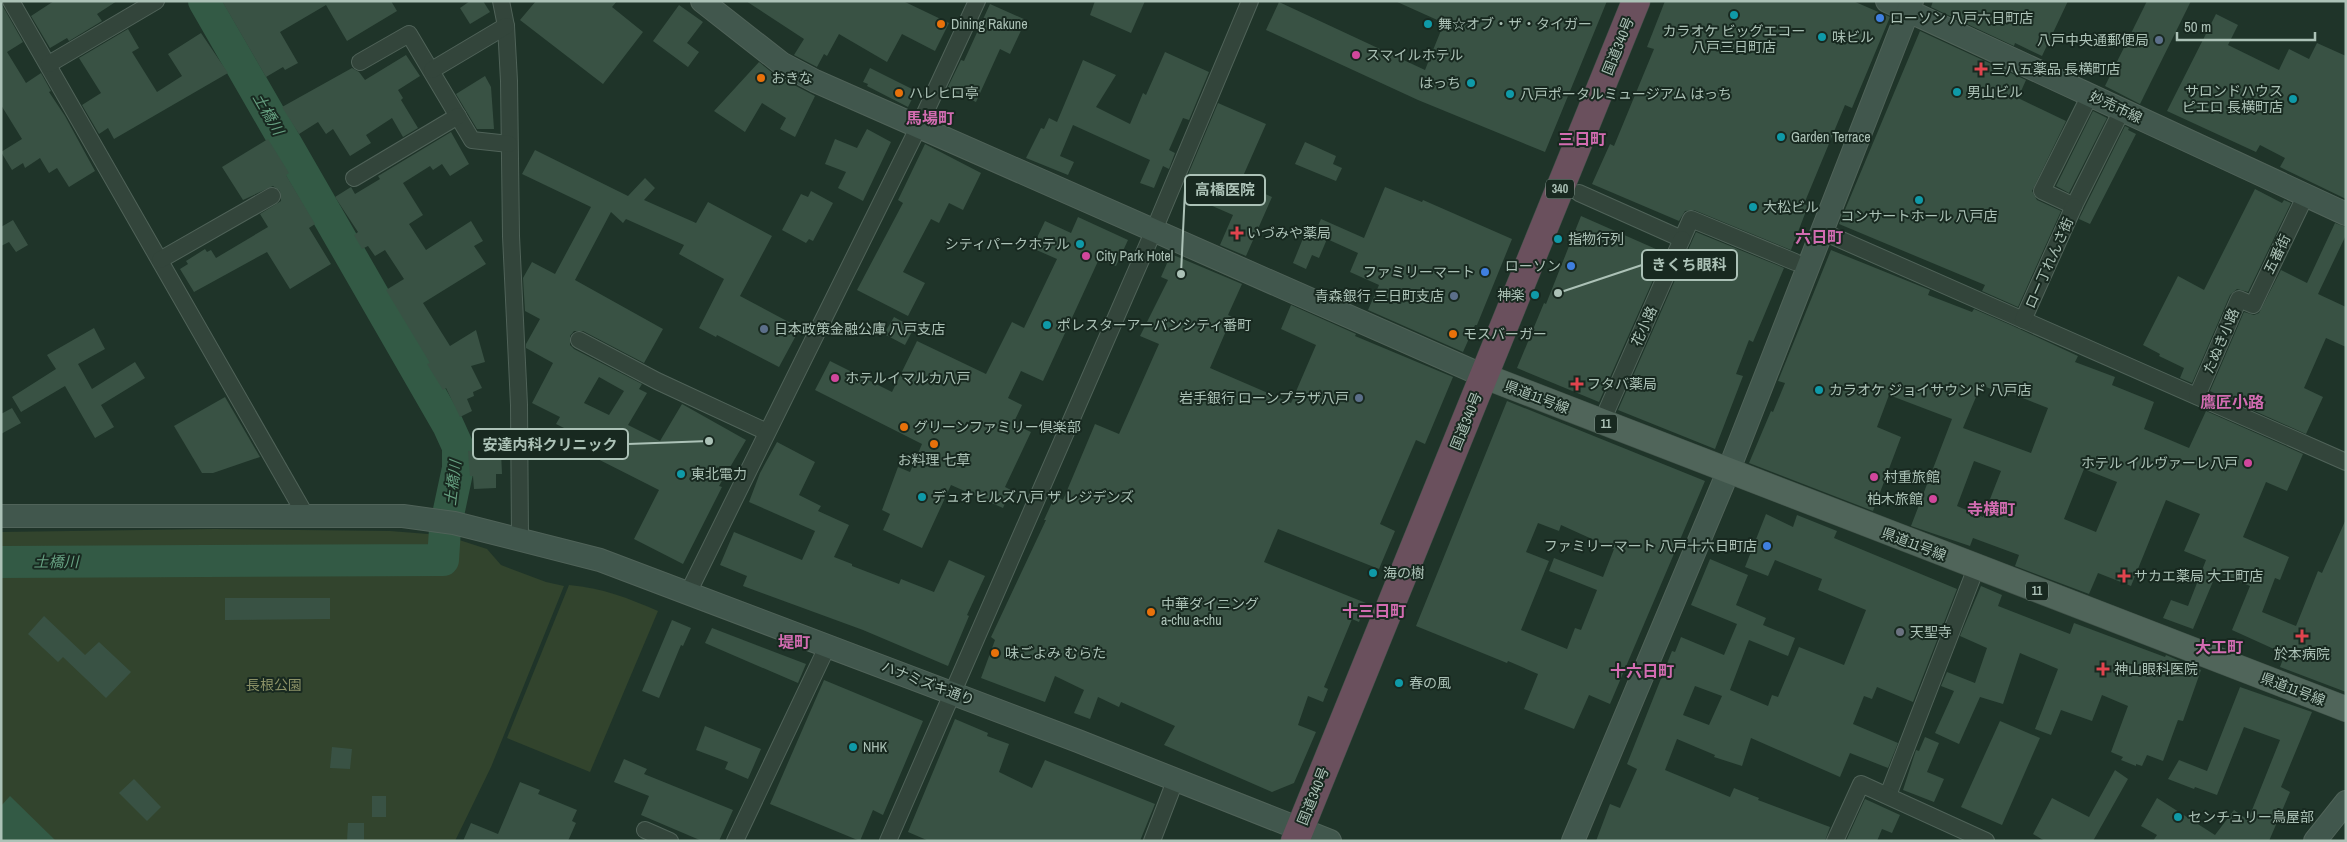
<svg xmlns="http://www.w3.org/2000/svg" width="2347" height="842" viewBox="0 0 2347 842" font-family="'Archivo Narrow','Noto Sans JP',sans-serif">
<rect width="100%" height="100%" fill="#1f3429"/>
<g fill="#32442d">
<polygon points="215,529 390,531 428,534 450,537 487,549 501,565 546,582 564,586 491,767 455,841 1,841 1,532"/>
<path d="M 569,585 C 602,588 628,598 658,611 L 590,772 L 507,738 Z"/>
</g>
<polygon fill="#335a45" points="10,796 56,841 1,841 1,806"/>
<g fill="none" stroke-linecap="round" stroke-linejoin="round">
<polyline stroke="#335a45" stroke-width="32" points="1,562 443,560 445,529 458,468 458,447 448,425 204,1"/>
</g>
<g fill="#395244" fill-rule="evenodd">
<polygon points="54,1 117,1 97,14 102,21 69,41 67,38 50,48 31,16"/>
<polygon points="222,1 391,1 397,11 347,41 326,5 280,32 298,63 285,70 283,67 266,77"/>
<polygon points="470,1 483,1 490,12 470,24 460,8"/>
<polygon points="536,1 617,1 612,7 643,32 603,84 520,20"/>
<polygon points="746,1 903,1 949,23 935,51 902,34 887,62 839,34 827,56 824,54 817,67 794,55 804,39"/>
<polygon points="1095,1 1145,1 1131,33 1090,15"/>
<polygon points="1395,1 1607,1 1545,152 1418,100 1266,30 1279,2 1425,70 1444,23"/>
<polygon points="1665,1 1853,1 1890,17 1852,108 1845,105 1804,204 1808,206 1791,250 1694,210 1685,211 1679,221 1592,184 1610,144 1614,146 1654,49 1647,47"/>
<polygon points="1933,1 2068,1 2042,56 2015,43 2014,46 1931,7"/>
<polygon points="2147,1 2191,1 2140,104 2105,86"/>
<polygon points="1,3 23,42 7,52 26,83 41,73 51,91 49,92 65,116 95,171 69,187 57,168 49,173 40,158 25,168 23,163 12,170 1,152 22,139 1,105"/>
<polygon points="990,4 1026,20 1010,54 1000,49 976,102 947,89 961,60 964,61"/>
<polygon points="679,5 703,22 687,43 699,52 688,67 653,41"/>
<polygon points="2216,14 2238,25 2228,45 2279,70 2289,49 2309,59 2317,43 2346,56 2346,199 2280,167 2285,158 2260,145 2256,152 2167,111"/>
<polygon points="128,29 139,48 132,52 157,92 182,76 168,54 201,33 228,73 114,139 108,128 99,134 82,105 101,93 79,58"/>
<polygon points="1920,31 2026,80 2018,98 2066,121 2032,191 2037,200 2061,211 2018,307 1982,291 1985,285 1839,224"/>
<polygon points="1165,52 1209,72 1189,120 1183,118 1169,150 1175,153 1169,169 1163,166 1154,188 1140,183 1150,160 1073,125 1060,156 1074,162 1068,175 1026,158 1041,128 1044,129 1049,118 1057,122 1083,60 1116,75 1096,107 1130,124 1143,93 1146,95"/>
<polygon points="406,55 420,76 398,90 403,98 401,100 418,128 403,137 392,118 366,135 371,143 350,156 333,129 326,134 318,122 299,134 282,107 352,68 359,72 365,80"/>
<polygon points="759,62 775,75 815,96 795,137 780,129 786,118 762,103 745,132 714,111"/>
<polygon points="870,68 916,91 908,107 867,86 868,84 863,82"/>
<polygon points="485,76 491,87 494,129 477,129 456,94"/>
<polygon points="1218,103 1266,124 1240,183 1272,197 1246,256 1220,245 1233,215 1187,195 1193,180 1187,177"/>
<polygon points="2093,111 2107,118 2069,193 2056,186"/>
<polygon points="2125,126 2129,128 2128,130 2136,134 2090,224 2079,219"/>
<polygon points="867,129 891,142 863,201 838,188 846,172 825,164 835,139 857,148"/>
<polygon points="451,132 469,164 450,176 442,164 433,170 430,166 403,183 423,215 409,224 426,250 471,221 483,241 474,246 486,264 423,303 450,346 476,330 485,362 471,366 482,388 473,392 474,396 467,399 472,411 460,417 446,388 443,390 427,364 430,363 386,290 404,279 385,250 375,256 368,246 362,249 354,235 358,232 335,197 351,187 355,194 380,179 378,176"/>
<polygon points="268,139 289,173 286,175 315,224 309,228 331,264 290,289 267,252 194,292 180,269 188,264 186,261 205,249 207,252 211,250 216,258 268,227 260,214 281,201 280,191 273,186 243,200 222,167"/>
<polygon points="1305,142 1336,156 1333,164 1342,168 1336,181 1295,164"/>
<polygon points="925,144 981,173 963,210 949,203 939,223 931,219 903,272 925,283 908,316 857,290 903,203 898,200"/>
<path d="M 535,150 L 628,196 L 645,178 L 655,188 L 644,200 L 696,223 L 708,202 L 772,236 L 740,296 L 800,328 L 779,367 L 717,335 L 716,337 L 699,328 L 724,279 L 679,254 L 684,245 L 626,219 L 623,223 L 611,212 L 575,280 L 663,329 L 644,363 L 583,331 L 574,331 L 570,336 L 570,345 L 574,349 L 642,384 L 639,389 L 647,393 L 628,425 L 660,441 L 682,404 L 746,440 L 719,486 L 722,487 L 683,564 L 634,539 L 659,490 L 570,445 L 576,434 L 556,424 L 560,417 L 532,403 L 553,363 L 526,348 L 526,344 L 540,319 L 525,311 L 523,278 L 532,262 L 555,274 L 591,207 L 522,174 ZM 599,377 L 624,391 L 609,415 L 584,403 Z"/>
<polygon points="1385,187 1422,202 1423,200 1512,239 1477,325 1475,325 1463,352 1368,310 1379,285 1350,272 1358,253 1327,239 1319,258 1312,255 1306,269 1293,263 1304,236 1312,239 1321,219 1364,238"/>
<polygon points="2255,189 2282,203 2284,200 2291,203 2248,292 2237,289 2230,295 2192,383 2180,378 2184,368 2159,356 2160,354 2143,345 2178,276 2204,290"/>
<polygon points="811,191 833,203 813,241 809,239 806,243 782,230 801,194 808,197"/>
<polygon points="1581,216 1665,253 1599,402 1517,368 1544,303 1546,304"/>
<polygon points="1078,217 1128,240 1116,266 1099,259 1043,381 1021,371 1008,398 1022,405 1013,424 1031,432 1005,487 1011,490 1003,508 951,485 922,548 883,530 890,514 882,510 898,467 910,472 922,444 815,390 830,361 892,392 917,341 986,374 1012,322 1024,328 1057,259 1032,248 1045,221 1071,233"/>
<polygon points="13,220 28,245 16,252 9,242 1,246 1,227"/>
<polygon points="2335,223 2346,227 2346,235 2318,294 2346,307 2346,347 2326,338 2304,388 2323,397 2306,434 2210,391 2244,312 2254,315 2259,313 2281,270 2307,283"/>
<polygon points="1696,232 1784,268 1753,342 1749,340 1736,374 1743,376 1715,449 1618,410"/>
<path d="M 1831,250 L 1930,290 L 1928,295 L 1972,312 L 1974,309 L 2013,326 L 2078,356 L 2075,362 L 2115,377 L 2112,385 L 2154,402 L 2144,429 L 2189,448 L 2206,411 L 2303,454 L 2287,491 L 2266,482 L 2243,537 L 2289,557 L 2280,580 L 2275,578 L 2262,612 L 2296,626 L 2318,571 L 2322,573 L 2346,519 L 2346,692 L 2280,667 L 2285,654 L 2232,630 L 2250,586 L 2217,572 L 2193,629 L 2163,618 L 2171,600 L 2188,606 L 2206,560 L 2184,551 L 2200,514 L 2166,500 L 2131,586 L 2098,573 L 2089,594 L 2015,566 L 2019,555 L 1973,538 L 1970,546 L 1911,526 L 1952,419 L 1889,395 L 1877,427 L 1901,437 L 1873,511 L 1749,463 L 1771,411 L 1773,412 L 1785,383 L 1778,381 ZM 1981,385 L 2009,396 L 2010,393 L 2048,408 L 2031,453 L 1963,428 ZM 1974,461 L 2001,471 L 1983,517 L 1957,506 ZM 2084,469 L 2117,482 L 2096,532 L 2064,519 Z"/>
<polygon points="1171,254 1242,284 1228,315 1232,317 1210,368 1291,403 1316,345 1281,329 1291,305 1356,334 1355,336 1453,377 1425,444 1416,440 1380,524 1395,531 1379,569 1278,529 1264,562 1366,603 1359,622 1352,619 1324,687 1328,689 1323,702 1308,696 1298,725 1316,732 1294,783 1272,792 1164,745 1175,726 1121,702 1119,707 1098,697 1090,719 1074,713 1084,690 1055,676 1045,702 981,678 995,640 991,637 1046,520 1044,520 1055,496 1063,500 1095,424 1119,434 1159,344 1140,336 1168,280 1161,277"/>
<polygon points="894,317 914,328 905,345 884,334"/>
<polygon points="94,328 105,349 78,364 92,389 135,362 145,378 101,405 114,427 95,438 65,386 21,412 12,397 56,369 47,355"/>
<polygon points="225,397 260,457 213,473 202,473 174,426"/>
<path d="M 1507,401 L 1705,481 L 1610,704 L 1589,695 L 1574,729 L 1524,709 L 1538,674 L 1508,661 L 1507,663 L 1416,626 ZM 1538,523 L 1559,531 L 1561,525 L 1614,549 L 1603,577 L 1554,558 L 1549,571 L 1597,590 L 1581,630 L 1575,628 L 1567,649 L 1521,630 L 1549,561 L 1526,552 Z"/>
<polygon points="12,408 21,423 1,434 1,414"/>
<polygon points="777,442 815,462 799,495 821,506 818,511 849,525 834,557 852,564 852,566 899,584 901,579 934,592 949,560 985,576 967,615 969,616 948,666 863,630 743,586 747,576 720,565 734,532 802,560 815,531 749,502 760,473"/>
<polygon points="495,449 495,453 501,452 502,474 496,474 496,488 474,489 473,476 470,476 468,451"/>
<path d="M 1766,514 L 1793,527 L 1797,515 L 1837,531 L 1834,538 L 1957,589 L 1913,702 L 1877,687 L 1872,699 L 1864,696 L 1853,724 L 1898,743 L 1888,768 L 1850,753 L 1840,777 L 1751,738 L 1742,766 L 1714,757 L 1715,755 L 1677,739 L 1665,770 L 1730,797 L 1734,788 L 1759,798 L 1758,800 L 1830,827 L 1825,841 L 1596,841 L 1610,804 L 1620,808 L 1637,769 L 1627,764 L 1672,651 L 1675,652 L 1681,637 L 1724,655 L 1737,624 L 1691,605 L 1710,559 L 1748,575 L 1736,605 L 1766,618 L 1763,625 L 1795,638 L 1788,656 L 1749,640 L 1730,690 L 1768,706 L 1772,695 L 1778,697 L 1799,647 L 1844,665 L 1866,610 L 1818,590 L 1822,579 L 1775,560 L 1768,576 L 1745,567 ZM 1695,686 L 1722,696 L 1709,725 L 1683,715 Z"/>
<polygon points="1981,586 2002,595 1998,606 2070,634 2074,623 2165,657 2166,655 2201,670 2183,721 2178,720 2163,761 2147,755 2142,766 2136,764 2136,766 2121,760 2123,757 2111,752 2128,706 2102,695 2092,721 2061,710 2051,735 2035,729 2058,669 2020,653 2003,704 1980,697 1959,744 1935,733 1954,691 1941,686 1947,672 1975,683 1987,648 1960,636"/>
<polygon points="225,598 330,598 330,619 225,620"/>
<polygon points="44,616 85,655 99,642 131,672 106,698 63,657 58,662 28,634"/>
<polygon points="672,620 691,628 683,646 681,645 659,698 642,691"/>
<polygon points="712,628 806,664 798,683 705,643"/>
<polygon points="824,680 923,721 883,815 873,810 860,841 770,804"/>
<polygon points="2240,687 2312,712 2281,787 2290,792 2269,841 2153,841 2157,835 2141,826 2157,798 2215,835 2234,810 2248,820 2280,740 2244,727 2217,795 2195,787 2194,789 2168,779 2179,760 2207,771"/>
<polygon points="955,719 988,733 987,736 1009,744 999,772 1032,788 1045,760 1155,804 1140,841 929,841 908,832"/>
<polygon points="2000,721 2040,738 2002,825 1961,807"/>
<polygon points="705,726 761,749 748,779 725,769 728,762 696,750"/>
<polygon points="1925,737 1939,743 1927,772 1944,779 1934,802 1903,790 1916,750 1919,751"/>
<polygon points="332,747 352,749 350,769 330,768"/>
<polygon points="624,759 647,769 644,774 733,810 719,841 702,841 641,815 649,796 614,782"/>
<polygon points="2115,770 2128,779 2093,841 2045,841 2033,834 2052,798 2089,817"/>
<polygon points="134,779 161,807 147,821 119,793"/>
<polygon points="520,782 540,790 538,794 577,810 572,821 576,823 568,841 463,841 471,823 498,834"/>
<rect x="372" y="796" width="14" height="21"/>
<polygon points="1865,799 1900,815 1892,833 1882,829 1877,841 1846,841"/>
<polygon points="348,823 364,823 364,841 347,841"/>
</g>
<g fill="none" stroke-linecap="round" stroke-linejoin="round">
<g stroke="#506359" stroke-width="18">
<g id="street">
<polyline points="11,1 306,516"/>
<polyline points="501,1 506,26 509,81 511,236 519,405 520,538"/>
<polyline points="360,62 409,34 472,140 509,144"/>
<polyline points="49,64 156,1"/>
<polyline points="432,70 506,26"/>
<polyline points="2086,103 2042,191 2074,206 2118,118"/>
<polyline points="354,178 458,116"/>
<polyline points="1579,193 1682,239 1691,219 1795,262"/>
<polyline points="1821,231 2346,462"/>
<polyline points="160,260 272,196"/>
<polyline points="2023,320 2074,206"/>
<polyline points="579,340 657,381 767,432"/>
<polyline points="2197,396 2239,299 2253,305 2302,203"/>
<polyline points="1606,412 1682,239"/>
<polyline points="688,593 919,126 977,1"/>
<polyline points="1888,795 1976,568"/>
<polyline points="645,830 670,841"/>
<polyline points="735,841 828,645"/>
<polyline points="888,841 1154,230 1250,1"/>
<polyline points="1152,841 1175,781"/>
<polyline points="1835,841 1861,784 1986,841"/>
</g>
</g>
<g stroke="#506359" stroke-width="24">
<g id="secondary">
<polyline points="702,1 781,63 815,81 1484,376"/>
<polyline points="1887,1 2346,214"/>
<polyline points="1,516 403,516 454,523 600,560 1078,741 1330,841"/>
<polyline points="1573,841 1728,472 1912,1"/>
<polyline points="2315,841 2346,802"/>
</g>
</g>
<g stroke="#3f5147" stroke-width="26">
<polyline id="primary" points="1484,376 2346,709"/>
</g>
<g stroke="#3d4f46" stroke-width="29">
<polyline id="highway" points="1295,841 1636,1"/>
</g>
<use href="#street" stroke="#33453b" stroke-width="16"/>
<use href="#secondary" stroke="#41574d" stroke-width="22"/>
<use href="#primary" stroke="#50655a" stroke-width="25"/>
<use href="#highway" stroke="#6a505d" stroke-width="28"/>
</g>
<g fill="#0f9aa8" stroke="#182920" stroke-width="2">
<circle cx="1734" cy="15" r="5"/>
<circle cx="1428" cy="24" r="5"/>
<circle cx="1822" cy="37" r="5"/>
<circle cx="1471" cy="83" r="5"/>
<circle cx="1957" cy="92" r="5"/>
<circle cx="1510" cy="94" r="5"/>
<circle cx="2293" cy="99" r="5"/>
<circle cx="1781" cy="137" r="5"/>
<circle cx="1919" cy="200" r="5"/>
<circle cx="1753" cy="207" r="5"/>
<circle cx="1558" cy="239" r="5"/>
<circle cx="1080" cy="244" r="5"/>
<circle cx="1535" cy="295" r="5"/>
<circle cx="1047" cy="325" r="5"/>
<circle cx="1819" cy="390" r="5"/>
<circle cx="681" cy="474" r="5"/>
<circle cx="922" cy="497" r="5"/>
<circle cx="1373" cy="573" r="5"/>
<circle cx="1399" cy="683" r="5"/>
<circle cx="853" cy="747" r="5"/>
<circle cx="2178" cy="817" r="5"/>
</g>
<g fill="#3f7fe0" stroke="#182920" stroke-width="2">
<circle cx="1880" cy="18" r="5"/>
<circle cx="1571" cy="266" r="5"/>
<circle cx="1485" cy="272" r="5"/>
<circle cx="1767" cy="546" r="5"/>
</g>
<g fill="#e8710a" stroke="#182920" stroke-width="2">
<circle cx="941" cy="24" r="5"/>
<circle cx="761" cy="78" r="5"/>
<circle cx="899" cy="93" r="5"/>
<circle cx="1453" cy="334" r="5"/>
<circle cx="904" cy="427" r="5"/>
<circle cx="934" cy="444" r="5"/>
<circle cx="1151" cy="612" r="5"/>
<circle cx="995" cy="653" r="5"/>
</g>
<g fill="#5c6f8a" stroke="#182920" stroke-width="2">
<circle cx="2159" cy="40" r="5"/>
<circle cx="1454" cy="296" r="5"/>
<circle cx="764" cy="329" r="5"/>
<circle cx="1359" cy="398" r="5"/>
</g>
<g fill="#d1479c" stroke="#182920" stroke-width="2">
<circle cx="1356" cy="55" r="5"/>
<circle cx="1086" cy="256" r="5"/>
<circle cx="835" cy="378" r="5"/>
<circle cx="2248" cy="463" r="5"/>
<circle cx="1874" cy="477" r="5"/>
<circle cx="1933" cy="499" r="5"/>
</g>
<g fill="#e0444e" stroke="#182920" stroke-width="2">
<path d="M1978.5 61.5h5v5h5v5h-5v5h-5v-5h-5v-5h5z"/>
<path d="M1234.5 225.5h5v5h5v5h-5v5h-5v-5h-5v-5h5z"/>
<path d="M1574.5 376.5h5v5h5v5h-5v5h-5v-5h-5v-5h5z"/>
<path d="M2121.5 568.5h5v5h5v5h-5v5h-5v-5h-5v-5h5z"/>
<path d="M2299.5 628.5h5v5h5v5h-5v5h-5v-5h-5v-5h5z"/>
<path d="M2100.5 661.5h5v5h5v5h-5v5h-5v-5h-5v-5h5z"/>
</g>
<circle fill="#6b7280" stroke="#182920" stroke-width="2" cx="1900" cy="632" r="5"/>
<g text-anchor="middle" stroke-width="4" stroke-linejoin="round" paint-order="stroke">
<g fill="#182920" stroke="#80948a" stroke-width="1">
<rect x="1546" y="179.5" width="28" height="19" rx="4"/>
<rect x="1595" y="414.5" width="22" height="19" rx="4"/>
<rect x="2026" y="581.5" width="22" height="19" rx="4"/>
</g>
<g font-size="12" font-weight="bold" fill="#acc2b7">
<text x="1560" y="193">340</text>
<text x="1606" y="428">11</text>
<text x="2037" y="595">11</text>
</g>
<g font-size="14" fill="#acc2b7" stroke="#182920" text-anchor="start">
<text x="1890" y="23">ローソン 八戸六日町店</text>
<text x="951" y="29">Dining Rakune</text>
<text x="1438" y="29">舞☆オブ・ザ・タイガー</text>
<text x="1734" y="36" text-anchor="middle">カラオケ ビッグエコー<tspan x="1734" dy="16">八戸三日町店</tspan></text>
<text x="1832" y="42">味ビル</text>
<text x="2149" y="45" text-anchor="end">八戸中央通郵便局</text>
<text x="1366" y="60">スマイルホテル</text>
<text x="1991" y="74">三八五薬品 長横町店</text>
<text x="771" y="83">おきな</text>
<text x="1461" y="88" text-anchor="end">はっち</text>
<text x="2283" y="96" text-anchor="end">サロンドハウス<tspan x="2283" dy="16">ピエロ 長横町店</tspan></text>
<text x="1967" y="97">男山ビル</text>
<text x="909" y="98">ハレヒロ亭</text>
<text x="1520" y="99">八戸ポータルミュージアム はっち</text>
<text x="1791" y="142">Garden Terrace</text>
<text x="1763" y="212">大松ビル</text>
<text x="1919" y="221" text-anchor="middle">コンサートホール 八戸店</text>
<text x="1247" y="238">いづみや薬局</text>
<text x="1568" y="244">指物行列</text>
<text x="1070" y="249" text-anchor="end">シティパークホテル</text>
<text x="1096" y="261">City Park Hotel</text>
<text x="1561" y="271" text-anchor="end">ローソン</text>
<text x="1475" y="277" text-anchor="end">ファミリーマート</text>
<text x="1525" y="300" text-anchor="end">神楽</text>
<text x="1444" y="301" text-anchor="end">青森銀行 三日町支店</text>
<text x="1057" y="330">ポレスターアーバンシティ番町</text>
<text x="774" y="334">日本政策金融公庫 八戸支店</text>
<text x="1463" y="339">モスバーガー</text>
<text x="845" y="383">ホテルイマルカ八戸</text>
<text x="1587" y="389">フタバ薬局</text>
<text x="1829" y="395">カラオケ ジョイサウンド 八戸店</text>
<text x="1349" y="403" text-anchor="end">岩手銀行 ローンプラザ八戸</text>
<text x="914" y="432">グリーンファミリー倶楽部</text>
<text x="934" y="465" text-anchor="middle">お料理 七草</text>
<text x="2238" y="468" text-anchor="end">ホテル イルヴァーレ八戸</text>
<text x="691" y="479">東北電力</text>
<text x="1884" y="482">村重旅館</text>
<text x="932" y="502">デュオヒルズ八戸 ザ レジデンズ</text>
<text x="1923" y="504" text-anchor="end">柏木旅館</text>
<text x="1757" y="551" text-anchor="end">ファミリーマート 八戸十六日町店</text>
<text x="1383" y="578">海の樹</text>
<text x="2134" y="581">サカエ薬局 大工町店</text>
<text x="1161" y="609">中華ダイニング<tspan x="1161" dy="16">a-chu a-chu</tspan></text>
<text x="1910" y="637">天聖寺</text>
<text x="1005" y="658">味ごよみ むらた</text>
<text x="2302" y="659" text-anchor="middle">於本病院</text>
<text x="2114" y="674">神山眼科医院</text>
<text x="1409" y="688">春の風</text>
<text x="863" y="752">NHK</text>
<text x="2188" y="822">センチュリー鳥屋部</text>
</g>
<g font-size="14" fill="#acc2b7" stroke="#182920">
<text transform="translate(1618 46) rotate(-68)" y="5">国道340号</text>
<text transform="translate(2116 107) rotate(25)" y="5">妙売市線</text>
<text transform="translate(2277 254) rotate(-64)" y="5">五番街</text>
<text transform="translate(2049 263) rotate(-66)" y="5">ロー丁れんさ街</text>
<text transform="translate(1644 326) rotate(-66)" y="5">花小路</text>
<text transform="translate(2221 341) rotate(-67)" y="5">たぬき小路</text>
<text transform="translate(1537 397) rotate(21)" y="5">県道11号線</text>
<text transform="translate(1466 421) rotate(-68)" y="5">国道340号</text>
<text transform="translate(1914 544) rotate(21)" y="5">県道11号線</text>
<text transform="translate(928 683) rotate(21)" y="5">ハナミズキ通り</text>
<text transform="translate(2293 689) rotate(21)" y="5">県道11号線</text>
<text transform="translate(1313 796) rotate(-68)" y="5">国道340号</text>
</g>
<g font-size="14" fill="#8b9166" stroke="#182920">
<text x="274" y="690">長根公園</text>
</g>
<g font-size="15" font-style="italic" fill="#66a081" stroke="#182920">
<text transform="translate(268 114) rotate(60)" y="5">土橋川</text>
<text transform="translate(453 483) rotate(-83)" y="5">土橋川</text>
<text x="56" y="567">土橋川</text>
</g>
<g font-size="16" font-weight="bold" fill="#d26cb1" stroke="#182920">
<text x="930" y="124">馬場町</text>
<text x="1582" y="145">三日町</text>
<text x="1819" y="243">六日町</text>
<text x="2232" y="408">鷹匠小路</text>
<text x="1991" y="515">寺横町</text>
<text x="1374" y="617">十三日町</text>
<text x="794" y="648">堤町</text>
<text x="2219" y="653">大工町</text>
<text x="1642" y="677">十六日町</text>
</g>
</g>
<path fill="none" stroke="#acc2b7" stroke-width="2" d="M1181 274L1185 190M1558 293L1642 265M709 441L628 444"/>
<g fill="#acc2b7" stroke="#182920" stroke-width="2">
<circle cx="1181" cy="274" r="5"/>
<circle cx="1558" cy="293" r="5"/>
<circle cx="709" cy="441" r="5"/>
</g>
<g fill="#182920" stroke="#acc2b7" stroke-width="2">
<rect x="1185" y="175" width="80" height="30" rx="5"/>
<rect x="1642" y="250" width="95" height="30" rx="5"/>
<rect x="473" y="429" width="155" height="30" rx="5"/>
</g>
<g font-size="15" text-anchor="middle" font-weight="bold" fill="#acc2b7">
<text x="1225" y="195">高橋医院</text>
<text x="1689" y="270">きくち眼科</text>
<text x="550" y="450">安達内科クリニック</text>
</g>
<rect width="2347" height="842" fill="none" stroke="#acc2b7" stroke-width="5"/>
<path d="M2177 32v8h138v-8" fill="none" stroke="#acc2b7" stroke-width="2.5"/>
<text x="2184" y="32" font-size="15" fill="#acc2b7" stroke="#182920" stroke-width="4" paint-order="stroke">50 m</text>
</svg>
